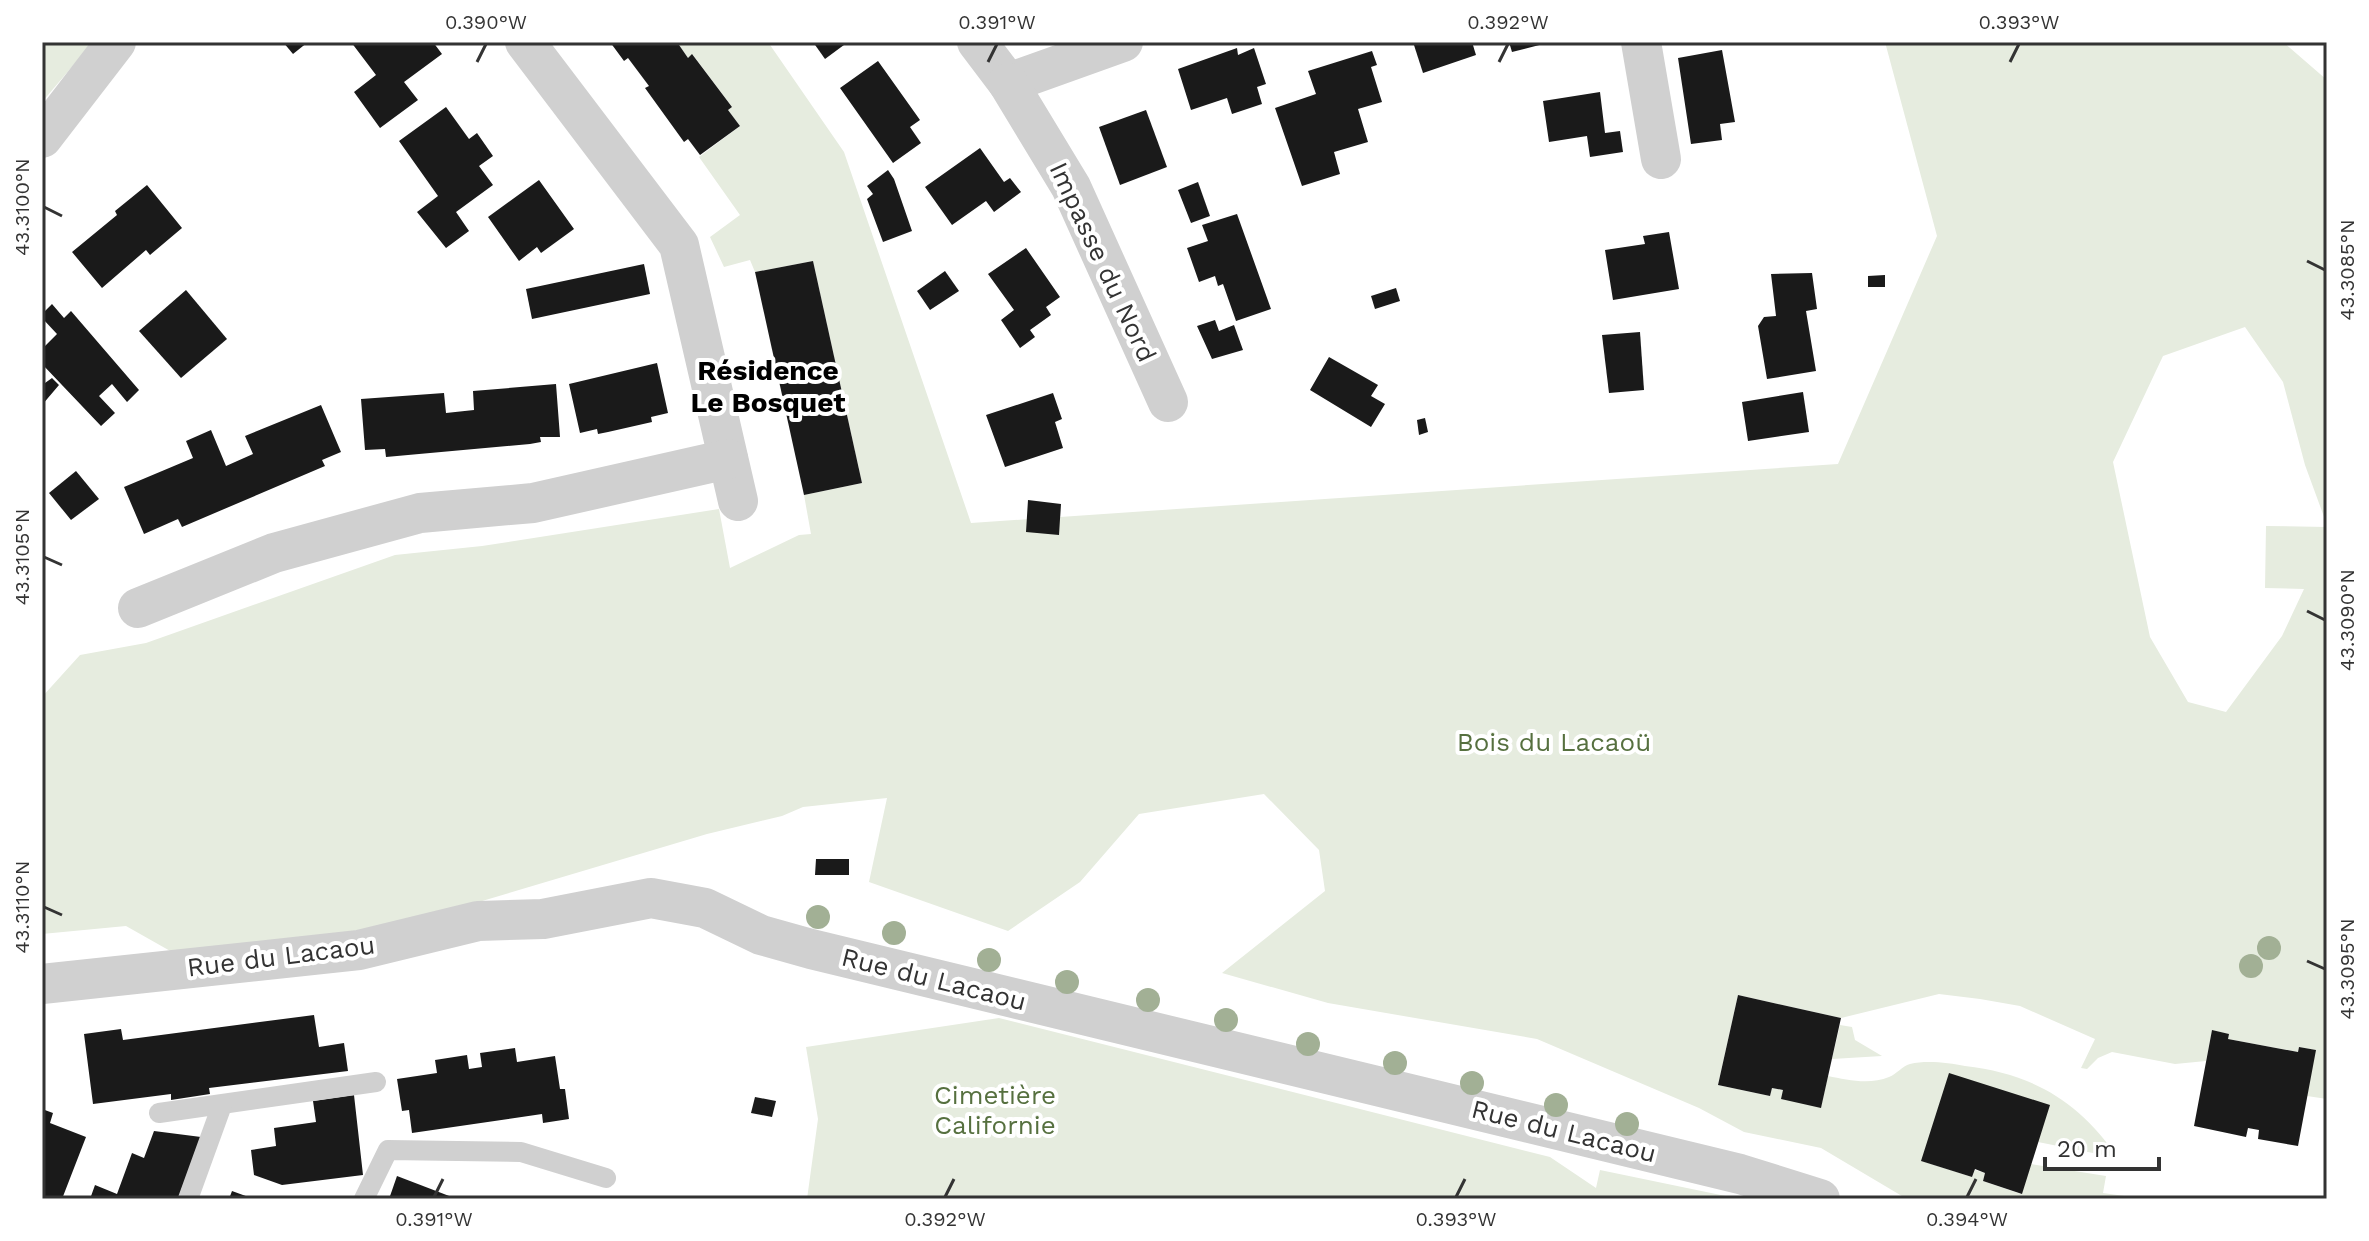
<svg xmlns="http://www.w3.org/2000/svg" width="2369" height="1241" viewBox="0 0 2369 1241" font-family="'Work Sans',sans-serif">
<rect width="100%" height="100%" fill="#fff"/>
<g fill="#e6ecdf">
<polygon points="42,42 93,42 42,102"/>
<path d="M 677,42 L 768,42 L 844,152 L 971,523 L 1838,464 L 1937,236 L 1885,42 L 2283,42 L 2327,80 L 2327,525 L 2305,465 L 2283,382 L 2245,327 L 2163,356 L 2113,462 L 2150,637 L 2188,702 L 2226,712 L 2282,636 L 2304,589 L 2265,588 L 2266,526 L 2327,527 L 2327,1099 L 2307,1096 L 2315,1050 L 2299,1047 L 2298,1052 L 2228,1039 L 2228,1034 L 2212,1030 L 2206,1061 L 2175,1064 L 2112,1052 L 2098,1058 L 2087,1069 L 2081,1068 L 2095,1039 L 2020,1006 L 1980,999 L 1939,994 L 1841,1018 L 1738,995 L 1718,1085 L 1770,1096 L 1772,1088 L 1783,1090 L 1821,1107 L 1828,1076 C 1847,1080 1870,1085 1889,1077 C 1897,1074 1902,1066 1910,1064 C 1927,1060 1949,1063 1965,1066 C 2033,1074 2079,1101 2118,1158 L 2038,1142 L 1922,1161 L 1972,1177 L 1975,1170 L 1985,1173 L 1983,1181 L 2021,1194 L 2031,1164 L 2106,1176 L 2103,1193 L 2146,1199 L 1907,1199 L 1821,1148 L 1744,1132 L 1699,1108 L 1537,1039 L 1328,1003 L 1222,973 L 1325,891 L 1319,850 L 1264,794 L 1139,814 L 1080,882 L 1008,931 L 869,882 L 887,798 L 803,807 L 782,816 L 707,834 L 435,915 L 308,940 L 172,952 L 126,926 L 42,934 L 42,697 L 80,655 L 146,643 L 395,555 L 482,546 L 719,509 L 730,568 L 799,535 L 811,534 L 804,495 L 862,483 L 813,261 L 755,272 L 750,260 L 724,267 L 710,237 L 740,215 L 699,157 L 740,126 L 728,110 L 732,107 L 693,55 L 688,58 Z"/>
<polygon points="999,1018 1550,1157 1596,1188 1600,1170 1740,1199 807,1199 818,1119 806,1047"/>
<polygon points="1840,1025 1852,1027 1855,1040 1882,1056 1832,1059"/>
</g>
<g fill="#1a1a1a">
<polygon points="283,42 308,42 293,54"/>
<polygon points="351,42 433,42 442,54 404,82 418,100 380,128 354,92 376,75"/>
<polygon points="610,42 677,42 688,58 692,54 732,107 728,110 740,126 700,155 688,139 684,142 645,88 649,86 628,58 624,61"/>
<polygon points="813,42 848,42 825,59"/>
<polygon points="1413,42 1472,42 1476,55 1423,73"/>
<polygon points="1509,42 1547,42 1547,43 1512,52"/>
<polygon points="1237,48 1238,55 1254,48 1266,84 1257,87 1262,104 1232,114 1227,98 1191,110 1178,69"/>
<polygon points="1722,50 1735,122 1720,124 1722,140 1691,144 1678,58"/>
<polygon points="1372,51 1377,65 1371,67 1382,102 1358,109 1368,142 1334,152 1340,174 1302,186 1275,108 1316,94 1308,71"/>
<polygon points="878,61 920,120 910,127 921,143 893,163 840,88"/>
<polygon points="1600,92 1605,133 1620,131 1623,152 1590,157 1587,136 1549,142 1543,101"/>
<polygon points="446,107 469,139 477,133 493,156 479,166 493,185 456,212 469,231 446,248 417,212 438,196 399,141"/>
<polygon points="1146,110 1167,167 1120,185 1099,127"/>
<polygon points="980,148 1004,182 1010,178 1021,192 994,212 986,201 952,225 925,187"/>
<polygon points="888,170 894,179 912,231 883,242 867,199 873,194 867,186"/>
<polygon points="539,180 574,229 541,253 537,247 519,261 488,217"/>
<polygon points="1198,182 1210,216 1191,223 1178,190"/>
<polygon points="147,185 182,228 150,255 146,250 102,288 72,252 117,215 115,211"/>
<polygon points="1237,214 1271,309 1236,321 1223,284 1218,286 1215,276 1199,282 1187,248 1208,241 1202,225"/>
<polygon points="1669,232 1679,289 1613,300 1605,250 1645,244 1643,236"/>
<polygon points="1026,248 1060,297 1046,307 1051,315 1030,330 1035,337 1020,348 1001,320 1014,310 988,274"/>
<polygon points="813,261 862,483 804,495 755,272"/>
<polygon points="644,264 650,294 532,319 526,289"/>
<polygon points="945,271 959,291 930,310 917,291"/>
<polygon points="1812,273 1817,309 1806,311 1816,371 1767,379 1758,326 1764,317 1776,316 1771,274"/>
<polygon points="1885,275 1885,287 1868,287 1868,276"/>
<polygon points="1396,288 1400,301 1375,309 1371,296"/>
<polygon points="186,290 227,339 181,378 139,331"/>
<polygon points="52,304 64,318 71,311 139,390 127,402 112,384 99,396 115,413 101,426 42,364 42,349 57,334 42,318 42,314"/>
<polygon points="1215,320 1219,331 1234,325 1243,350 1212,359 1197,326"/>
<polygon points="1640,332 1644,390 1609,393 1602,335"/>
<polygon points="1329,357 1378,385 1371,396 1385,404 1371,427 1310,390"/>
<polygon points="657,363 668,413 651,417 652,422 608,432 598,434 597,429 580,433 569,384"/>
<polygon points="52,378 59,385 42,405 42,379 45,383"/>
<polygon points="556,384 560,437 540,437 541,442 530,444 386,457 385,449 365,450 361,399 444,393 446,413 474,410 473,391"/>
<polygon points="1803,392 1809,432 1748,441 1742,402"/>
<polygon points="1053,393 1062,419 1055,422 1063,448 1005,467 986,415"/>
<polygon points="321,405 341,452 322,460 325,466 182,527 178,519 144,534 124,487 193,458 186,441 211,430 226,466 253,454 245,436"/>
<polygon points="1425,418 1428,432 1419,435 1417,420"/>
<polygon points="76,471 99,499 71,520 49,493"/>
<polygon points="1028,500 1061,504 1059,535 1026,532"/>
<polygon points="816,859 849,859 849,875 815,875"/>
<polygon points="1738,995 1841,1018 1821,1108 1781,1099 1783,1090 1772,1088 1770,1096 1718,1085"/>
<polygon points="314,1015 319,1047 344,1043 348,1071 209,1088 210,1094 171,1100 171,1094 93,1104 84,1034 121,1029 123,1040"/>
<polygon points="2212,1030 2229,1034 2228,1039 2298,1052 2299,1047 2316,1050 2298,1146 2258,1139 2259,1130 2248,1128 2246,1137 2194,1126"/>
<polygon points="515,1048 517,1062 555,1056 560,1089 565,1089 569,1119 543,1123 542,1114 412,1133 409,1110 402,1111 397,1079 437,1073 435,1060 467,1055 469,1069 482,1067 480,1053"/>
<polygon points="1949,1073 2050,1105 2022,1194 1983,1181 1985,1173 1975,1169 1972,1177 1921,1161"/>
<polygon points="354,1095 363,1175 282,1185 254,1175 251,1150 276,1146 274,1128 316,1122 313,1101"/>
<polygon points="755,1097 776,1101 772,1117 751,1113"/>
<polygon points="42,1109 53,1113 50,1123 86,1137 62,1199 42,1199"/>
<polygon points="154,1131 201,1137 178,1199 90,1199 95,1185 117,1194 132,1153 144,1158"/>
<polygon points="397,1176 457,1199 389,1199"/>
<polygon points="232,1191 254,1199 229,1199"/>
</g>
<g fill="none" stroke-linecap="round" stroke-linejoin="round">
<g stroke="#d0d0d0" stroke-width="20">
<polyline points="159,1113 376,1082"/>
<polyline points="188,1199 222,1105"/>
<polyline points="364,1199 388,1150 521,1152 606,1178"/>
</g>
<g stroke="#d0d0d0" stroke-width="40">
<polyline points="525,42 679,245 738,501"/>
<polyline points="977,42 1008,83 1123,42"/>
<polyline points="1641,42 1661,159"/>
<polyline points="1008,83 1071,187 1168,402"/>
<polyline points="42,138 116,42"/>
<polyline points="138,608 274,553 420,513 533,503 728,459"/>
<polyline points="42,984 359,950 478,921 543,919 651,898 705,908 761,935 811,949 1740,1174 1820,1199"/>
</g>
</g>
<g fill="#a2b095">
<circle cx="818" cy="917" r="12"/>
<circle cx="894" cy="933" r="12"/>
<circle cx="2269" cy="948" r="12"/>
<circle cx="989" cy="960" r="12"/>
<circle cx="2251" cy="966" r="12"/>
<circle cx="1067" cy="982" r="12"/>
<circle cx="1148" cy="1000" r="12"/>
<circle cx="1226" cy="1020" r="12"/>
<circle cx="1308" cy="1044" r="12"/>
<circle cx="1395" cy="1063" r="12"/>
<circle cx="1472" cy="1083" r="12"/>
<circle cx="1556" cy="1105" r="12"/>
<circle cx="1627" cy="1124" r="12"/>
</g>
<path fill="none" stroke="#333" stroke-width="3" d="M 477,62 L 486,44M 988,62 L 997,44M 1499,62 L 1508,44M 2010,62 L 2019,44M 44,207 L 62,216M 2307,261 L 2325,270M 44,557 L 62,565M 2307,611 L 2325,620M 44,907 L 62,915M 2307,961 L 2325,969M 434,1197 L 443,1179M 945,1197 L 954,1179M 1456,1197 L 1465,1179M 1967,1197 L 1976,1179"/>
<g text-anchor="middle" stroke-width="8" stroke-linejoin="round" paint-order="stroke">
<g font-size="26" fill="#333" stroke="#fff">
<text transform="translate(1103 262) rotate(65)" y="9">Impasse du Nord</text>
<text transform="translate(281 956) rotate(-7)" y="9">Rue du Lacaou</text>
<text transform="translate(934 979) rotate(14)" y="9">Rue du Lacaou</text>
<text transform="translate(1564 1131) rotate(14)" y="9">Rue du Lacaou</text>
</g>
<g font-size="26" fill="#56703f" stroke="#fff">
<text x="1554" y="751">Bois du Lacaoü</text>
<text x="995" y="1104">Cimetière<tspan x="995" dy="30">Californie</tspan></text>
</g>
<g font-size="28" font-weight="bold" fill="#000" stroke="#fff">
<text x="768" y="380">Résidence<tspan x="768" dy="32">Le Bosquet</tspan></text>
</g>
</g>
<rect width="2369" height="1241" fill="none" stroke="#ffffff" stroke-width="88"/>
<path d="M2045 1157v12h114v-12" fill="none" stroke="#333333" stroke-width="4"/>
<text x="2057" y="1157" font-size="24" fill="#333333" stroke="#ffffff" stroke-width="6" paint-order="stroke">20 m</text>
<rect x="44" y="44" width="2281" height="1153" fill="none" stroke="#333" stroke-width="3"/>
<g font-size="20" text-anchor="middle" fill="#333">
<text x="486" y="29">0.390°W</text>
<text x="997" y="29">0.391°W</text>
<text x="1508" y="29">0.392°W</text>
<text x="2019" y="29">0.393°W</text>
<text transform="translate(22 207) rotate(-90)" y="7">43.3100°N</text>
<text transform="translate(2347 270) rotate(-90)" y="7">43.3085°N</text>
<text transform="translate(22 557) rotate(-90)" y="7">43.3105°N</text>
<text transform="translate(2347 620) rotate(-90)" y="7">43.3090°N</text>
<text transform="translate(22 907) rotate(-90)" y="7">43.3110°N</text>
<text transform="translate(2347 969) rotate(-90)" y="7">43.3095°N</text>
<text x="434" y="1226">0.391°W</text>
<text x="945" y="1226">0.392°W</text>
<text x="1456" y="1226">0.393°W</text>
<text x="1967" y="1226">0.394°W</text>
</g>
</svg>
